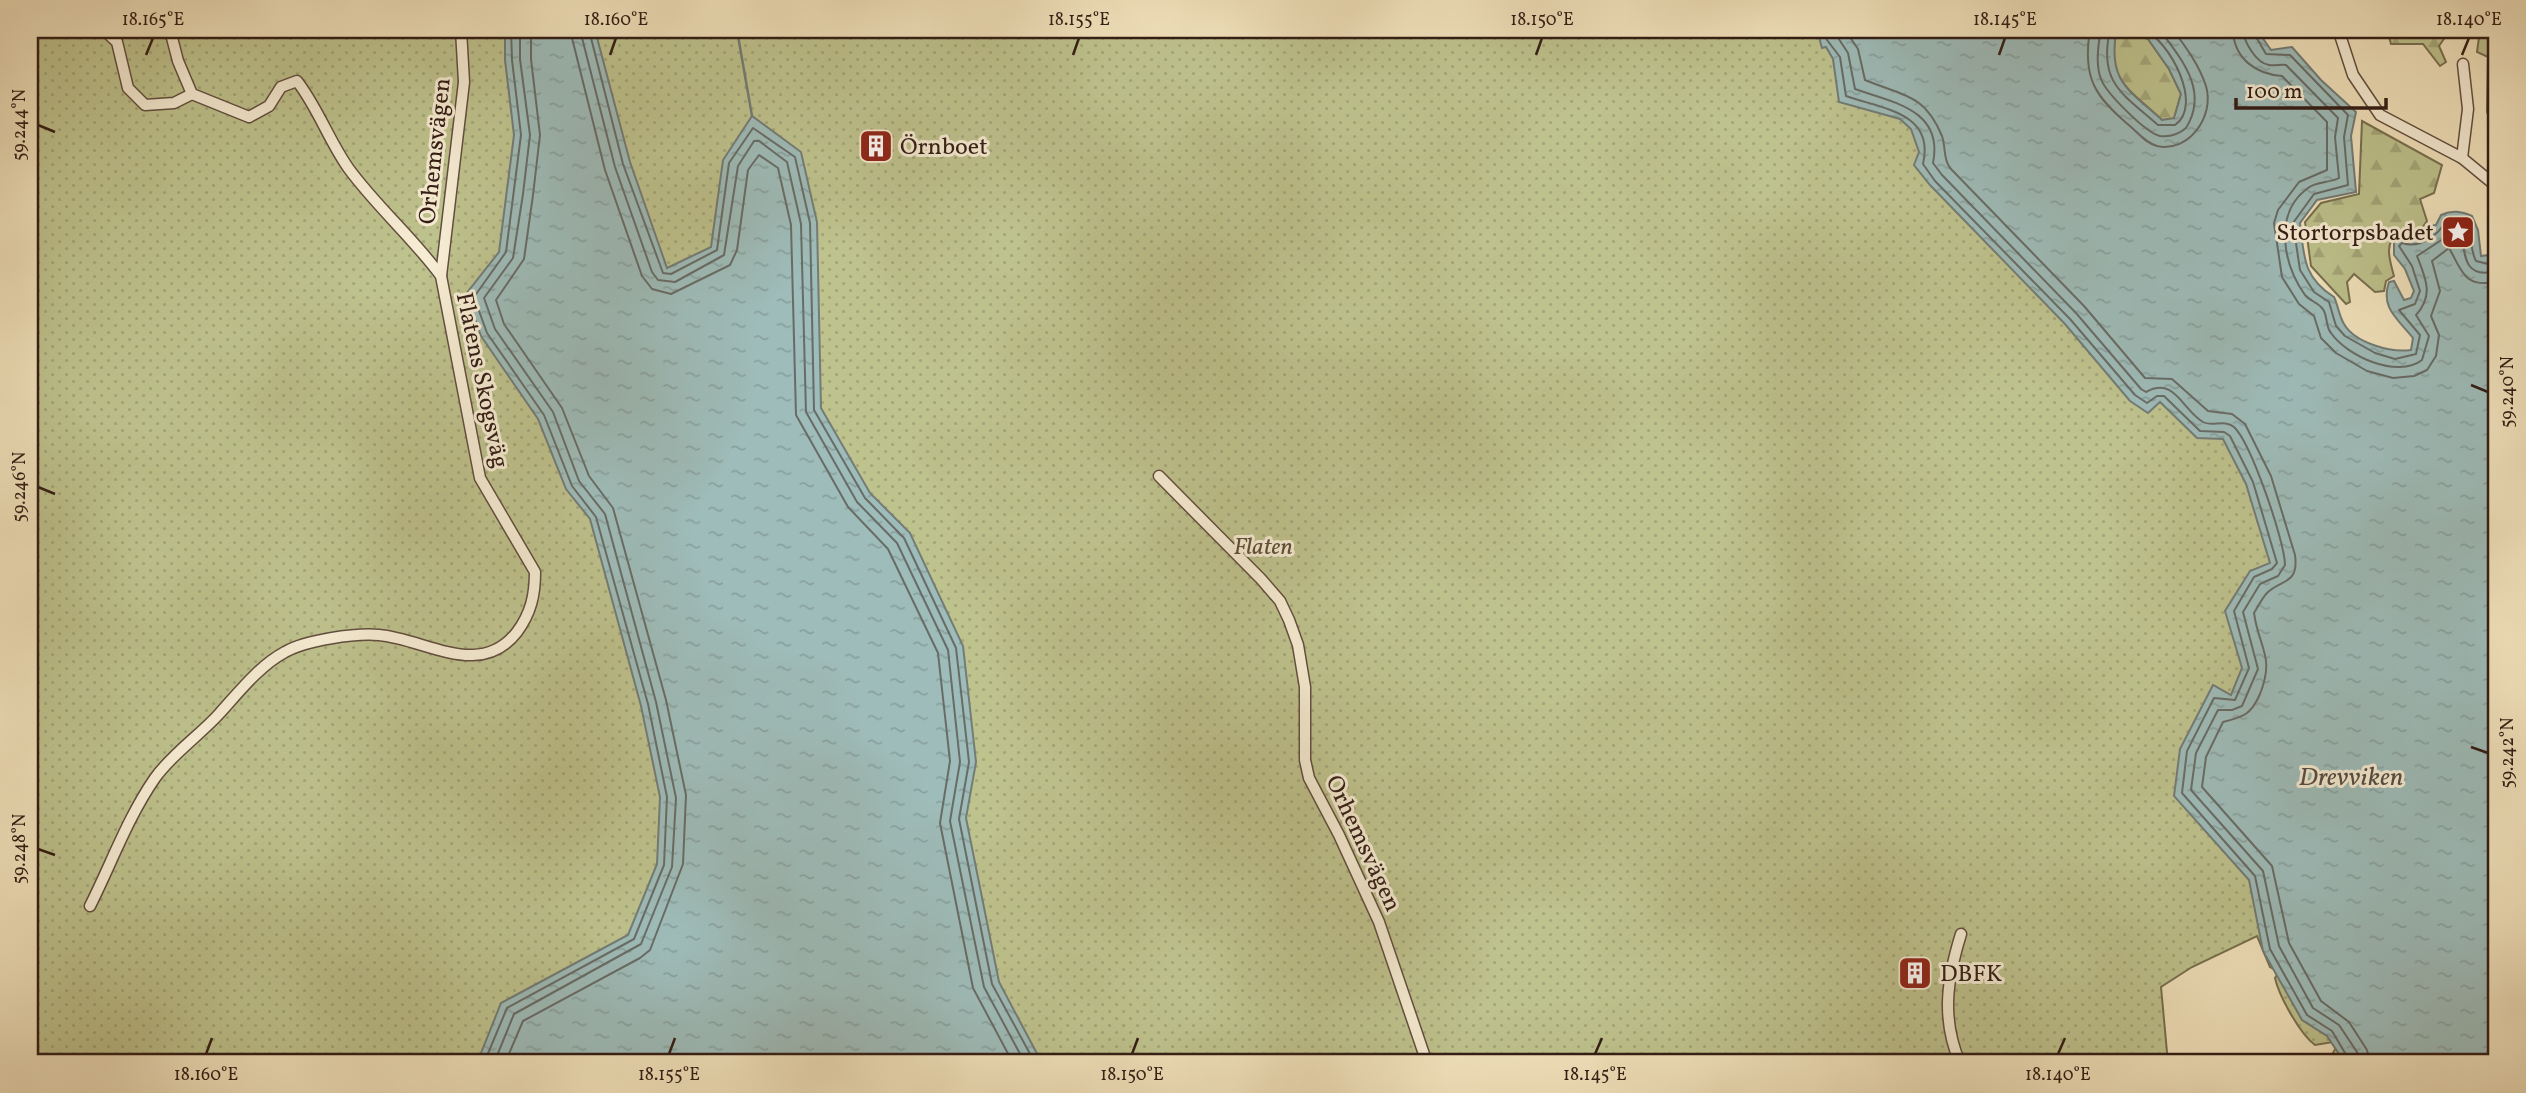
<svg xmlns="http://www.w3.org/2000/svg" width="2526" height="1093" viewBox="0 0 2526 1093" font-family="Vollkorn,serif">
<defs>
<pattern id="forest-firs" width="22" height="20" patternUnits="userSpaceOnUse" patternTransform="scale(1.75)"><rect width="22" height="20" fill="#bec28d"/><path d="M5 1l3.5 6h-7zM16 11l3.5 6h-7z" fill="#a4a679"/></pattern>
<pattern id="park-dots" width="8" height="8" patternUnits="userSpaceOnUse" patternTransform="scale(1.75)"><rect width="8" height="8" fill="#bec28d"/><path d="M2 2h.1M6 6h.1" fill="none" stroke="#a4a679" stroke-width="1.8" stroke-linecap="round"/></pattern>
<pattern id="water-ripples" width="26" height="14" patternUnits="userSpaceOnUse" patternTransform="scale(1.75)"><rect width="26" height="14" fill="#9ebcb9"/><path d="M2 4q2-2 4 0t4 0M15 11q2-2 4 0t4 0" fill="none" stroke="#89a19e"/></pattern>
</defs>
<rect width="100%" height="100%" fill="#f1e2bc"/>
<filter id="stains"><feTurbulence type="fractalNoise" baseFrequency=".00286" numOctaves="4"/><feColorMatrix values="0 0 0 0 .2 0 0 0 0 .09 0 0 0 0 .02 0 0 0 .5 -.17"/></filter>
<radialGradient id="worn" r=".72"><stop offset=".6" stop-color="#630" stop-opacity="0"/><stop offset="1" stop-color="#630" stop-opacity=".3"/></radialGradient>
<g fill="url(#forest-firs)" stroke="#787051" stroke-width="2">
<path d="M 2125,30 L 2148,39 L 2169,69 L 2181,94 L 2174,119 L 2162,120 C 2130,89 2107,83 2116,32 Z"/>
<polygon points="2396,30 2450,30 2439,46 2446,62 2440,66 2423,44 2391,44 2388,33"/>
<polygon points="2480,30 2496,30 2496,123 2492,123 2487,112 2488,57 2477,52"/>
<path d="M 2362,121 L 2442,165 L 2434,193 L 2420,199 L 2427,221 L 2417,235 L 2399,230 C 2384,244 2389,258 2394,276 L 2386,281 L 2384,291 L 2375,292 L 2354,274 L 2347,282 L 2350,302 L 2346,304 L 2311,266 L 2305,222 L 2321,203 L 2359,194 Z"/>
</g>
<path fill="url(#park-dots)" stroke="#787051" stroke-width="2" d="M 30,30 L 1998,30 L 2244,338 L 2496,1063 L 2333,1063 L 2330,1058 L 2337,1046 L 2333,1042 L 2315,1045 C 2300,1034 2279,996 2275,978 L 2279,972 L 2270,967 L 2257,936 L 2192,967 L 2161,987 L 2168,1063 L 30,1063 Z"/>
<g fill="url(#water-ripples)" stroke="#737c77" stroke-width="2">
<polygon points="505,30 595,30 630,162 667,268 711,247 723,160 752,116 801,152 817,222 821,408 870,493 910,533 963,646 976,762 966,818 999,982 1042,1063 477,1063 501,1003 628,935 657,864 660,797 641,706 590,519 566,489 538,419 481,336 466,294 499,252 514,135 505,60"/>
<path d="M 1817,30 L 2125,30 L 2116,32 C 2108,82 2129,90 2162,120 L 2174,118 L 2181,94 L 2169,69 L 2148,39 L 2125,30 L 2257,30 L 2271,50 L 2292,47 L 2321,80 L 2356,112 L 2351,136 L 2356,192 L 2317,200 L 2300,223 C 2304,256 2303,278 2334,297 C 2338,305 2339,316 2344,324 C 2355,343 2391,353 2411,350 L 2413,338 C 2398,319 2380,308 2389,282 L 2394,281 L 2404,300 L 2411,298 L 2414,291 L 2405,269 L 2394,255 L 2394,240 L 2399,235 L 2418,238 L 2429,226 L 2436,225 L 2441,215 C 2452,210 2461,211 2472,216 L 2478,230 L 2481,256 L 2496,254 L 2496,1063 L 2345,1063 L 2327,1036 L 2302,1020 L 2263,951 L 2249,880 L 2174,796 L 2180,749 L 2213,685 L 2231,695 L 2242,668 L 2225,611 L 2250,571 L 2270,563 L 2246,484 L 2223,439 L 2197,438 L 2160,402 L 2148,413 L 2130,401 L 2065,324 L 1930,185 L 1914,165 L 1919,152 L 1911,129 L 1900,119 L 1839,102 L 1833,59 L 1826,47 L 1822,48 Z"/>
</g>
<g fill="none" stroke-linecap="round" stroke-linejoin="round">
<g stroke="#686c67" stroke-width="2">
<polyline points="570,30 605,170 642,276 652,289 671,294 730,265 737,250 748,170 759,155 778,168 791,225 796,415 848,507 888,549 938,653 950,761 940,823 973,988 1013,1063"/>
<polyline points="580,30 615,167 652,272 658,280 675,282 724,255 738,166 754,141 759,141 787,162 801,224 806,412 857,502 897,543 948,650 960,762 950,821 984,987 1025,1063"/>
<polyline points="589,30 623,164 663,273 671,274 717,250 729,163 753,128 795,157 810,223 814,410 865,498 904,538 956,648 969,762 959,819 992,984 1035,1063"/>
<path d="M 1824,30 L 1827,40 L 1840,57 L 1846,96 C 1882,109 1935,112 1923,164 L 1935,181 L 2070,319 L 2135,395 L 2147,403 L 2157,396 L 2164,396 L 2200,431 L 2224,432 L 2230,436 L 2253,482 L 2277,563 L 2272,569 L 2254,577 L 2234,611 L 2249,668 L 2235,700 L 2214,698 L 2187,751 L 2182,793 L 2255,876 L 2270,949 L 2307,1015 L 2332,1031 L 2351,1063"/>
<path d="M 1833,30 L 1848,53 L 1855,89 C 1891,102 1944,109 1933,163 L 1942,175 L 2076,313 L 2141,389 L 2146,392 C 2175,376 2182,410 2203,422 C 2212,427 2225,419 2234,427 C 2251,443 2285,542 2285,565 L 2278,576 L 2260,584 L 2243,612 L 2258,669 L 2242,706 L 2232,710 L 2218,710 L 2196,753 L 2191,790 L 2263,871 L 2279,946 L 2313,1008 L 2339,1025 L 2357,1052 L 2359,1063"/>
<path d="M 1845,30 L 1858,49 L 1865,80 C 1903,96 1924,93 1942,136 C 1946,148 1943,159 1950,168 L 2084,306 L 2145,378 L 2172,379 L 2208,411 L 2232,414 L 2245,424 L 2271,476 L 2295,555 C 2299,585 2281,579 2267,593 C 2262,598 2258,607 2254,613 C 2259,649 2275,656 2260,694 C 2251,715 2243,717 2223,722 L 2206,757 L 2202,787 L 2272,866 L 2289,943 L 2321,1001 L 2349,1022 L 2367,1050 L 2370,1063"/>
<path d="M 2090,30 C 2082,78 2095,97 2131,127 C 2139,134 2146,143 2157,146 C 2189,153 2215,116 2206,86 C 2199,65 2186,47 2173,30"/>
<path d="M 2101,30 C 2098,45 2095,64 2101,79 C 2106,93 2146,133 2160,136 C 2169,137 2179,134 2186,128 C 2209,91 2182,60 2160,30"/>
<path d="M 2110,30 C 2098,83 2123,94 2158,125 L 2175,125 C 2204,105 2169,40 2144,30"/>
<path d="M 2233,30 C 2234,59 2256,74 2282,76 L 2327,122 L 2327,170 L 2299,182 L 2278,210 L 2274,223 L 2282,277 L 2299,304 L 2314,316 L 2321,338 L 2336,353 L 2367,371 L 2393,378 L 2414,376 L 2427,370 L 2436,356 L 2439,335 L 2431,316 L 2440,291 L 2432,261 L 2449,248 C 2462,270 2463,288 2496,282"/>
<path d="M 2243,30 C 2244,42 2256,63 2269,65 C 2275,66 2281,64 2286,65 L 2338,118 L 2335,137 L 2339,178 C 2330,183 2316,181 2308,188 C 2273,213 2283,264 2305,295 C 2310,301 2317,302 2322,308 C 2328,314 2325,326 2331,333 C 2347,356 2397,379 2422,360 L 2429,336 L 2416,315 C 2434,295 2426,279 2417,256 L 2446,237 L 2453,227 L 2461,229 C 2465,252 2462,280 2496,271"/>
<path d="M 2252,30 L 2266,54 L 2290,55 L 2348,115 L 2344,137 L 2348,185 L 2314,194 L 2293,223 L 2300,270 L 2314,292 L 2329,302 L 2336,326 L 2345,336 L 2375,353 L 2395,359 L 2416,354 L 2420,335 L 2399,310 L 2415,304 L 2420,291 L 2412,266 L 2399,246 L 2402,243 C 2421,249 2438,235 2447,220 L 2460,218 L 2467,222 C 2473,235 2469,248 2476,261 L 2488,264 L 2496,262"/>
<polyline points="484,1063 507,1008 634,939 664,865 667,797 648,704 596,517 572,486 544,415 487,333 474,297 506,252 521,135 512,60 511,30"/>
<polyline points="494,1063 514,1014 641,944 672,867 676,798 656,702 605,514 579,481 553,412 495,329 484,298 513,258 523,194 530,135 520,59 520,30"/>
<polyline points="505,1063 523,1021 640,958 650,950 683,864 686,795 666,700 613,508 589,476 562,408 504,324 496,300 524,259 533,195 540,135 531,59 531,30"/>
</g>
<polyline stroke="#737c77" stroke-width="2.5" points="737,30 752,116"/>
<g stroke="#624e3f" stroke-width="13">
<g id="minor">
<polyline points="104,30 117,42 128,88 145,105 174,103 192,94"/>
<polyline points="2335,30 2339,32 2353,75 2380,115 2462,158 2496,186"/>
<polyline points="2462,158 2468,109 2463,64"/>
<polyline points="441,276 464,82 461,30"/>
<polyline points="1159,476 1261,579 1280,601 1289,620 1298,645 1305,687 1305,760 1309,778 1339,835 1379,922 1427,1063"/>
<path d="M 90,906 C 112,862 128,817 155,778 C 172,754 200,735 219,714 C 239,692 259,666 285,652 C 306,640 355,633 379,635 C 426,639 480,680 517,632 C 531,613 535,595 535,572 L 480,478 L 441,276 C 413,238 377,207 349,169 C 329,141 318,108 297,81 L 281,87 L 269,106 L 249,117 L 192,94 L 178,61 L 170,30"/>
<path d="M 1960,1063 C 1941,1019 1947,979 1961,934"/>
</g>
</g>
<use href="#minor" stroke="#f6ecd3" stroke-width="10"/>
</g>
<path fill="none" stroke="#331d15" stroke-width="2.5" d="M 146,55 L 153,38M 610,55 L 616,38M 1073,55 L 1079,38M 1536,55 L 1542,38M 1999,55 L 2005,38M 2462,55 L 2469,38M 38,125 L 55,132M 2471,385 L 2488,392M 38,487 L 55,494M 2471,747 L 2488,753M 38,849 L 55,855M 206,1054 L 212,1038M 669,1054 L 675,1038M 1132,1054 L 1138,1038M 1595,1054 L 1602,1038M 2058,1054 L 2065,1038"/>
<defs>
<g id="building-square" transform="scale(1.75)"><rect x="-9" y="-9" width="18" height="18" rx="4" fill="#8f2418" stroke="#f6ecd3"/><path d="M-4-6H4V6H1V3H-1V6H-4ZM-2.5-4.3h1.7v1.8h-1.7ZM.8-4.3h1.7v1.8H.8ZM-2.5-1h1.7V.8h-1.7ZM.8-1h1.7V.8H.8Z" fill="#fff"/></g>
<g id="sight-square" transform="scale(1.75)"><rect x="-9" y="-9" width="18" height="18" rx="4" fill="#8f2418" stroke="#f6ecd3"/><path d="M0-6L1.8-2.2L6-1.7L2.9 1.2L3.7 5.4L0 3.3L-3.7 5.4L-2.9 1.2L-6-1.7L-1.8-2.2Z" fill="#fff"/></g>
</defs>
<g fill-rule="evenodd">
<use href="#building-square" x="876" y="146"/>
<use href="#sight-square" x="2458" y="232"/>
<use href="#building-square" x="1915" y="973"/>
</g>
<g text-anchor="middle" stroke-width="6" stroke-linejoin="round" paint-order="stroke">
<g font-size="24" fill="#331d15" stroke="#f6ecd3" text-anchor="start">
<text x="900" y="154">Örnboet</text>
<text x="2434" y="240" text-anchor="end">Stortorpsbadet</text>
<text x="1940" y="981">DBFK</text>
</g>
<g font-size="24" fill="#331d15" stroke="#f6ecd3">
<text transform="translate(434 151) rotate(-84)" y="8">Orhemsvägen</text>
<text transform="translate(483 380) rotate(78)" y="8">Flatens Skogsväg</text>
<text transform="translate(1364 843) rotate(65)" y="8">Orhemsvägen</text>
</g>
<g font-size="24" font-style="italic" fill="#5d4f39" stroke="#f6ecd3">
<text x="1263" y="554">Flaten</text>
</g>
<g font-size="26" font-style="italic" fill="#534d46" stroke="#f6ecd3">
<text x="2351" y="785">Drevviken</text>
</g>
</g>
<rect width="2526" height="1093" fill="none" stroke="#f1e2bc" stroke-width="77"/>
<path d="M2236 98v10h150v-10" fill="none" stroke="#331d15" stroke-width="3.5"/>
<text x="2246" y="98" font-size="21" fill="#331d15" stroke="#f6ecd3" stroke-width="5" paint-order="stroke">100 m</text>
<rect x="38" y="38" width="2450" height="1016" fill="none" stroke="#331d15" stroke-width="2.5"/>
<g font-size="18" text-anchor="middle" fill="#331d15">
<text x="153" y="25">18.165°E</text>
<text x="616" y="25">18.160°E</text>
<text x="1079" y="25">18.155°E</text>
<text x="1542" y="25">18.150°E</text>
<text x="2005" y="25">18.145°E</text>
<text x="2469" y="25">18.140°E</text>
<text transform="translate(19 125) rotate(-90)" y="6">59.244°N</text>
<text transform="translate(2507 392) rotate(-90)" y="6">59.240°N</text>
<text transform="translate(19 487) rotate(-90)" y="6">59.246°N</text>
<text transform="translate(2507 753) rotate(-90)" y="6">59.242°N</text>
<text transform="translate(19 849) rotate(-90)" y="6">59.248°N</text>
<text x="206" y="1080">18.160°E</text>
<text x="669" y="1080">18.155°E</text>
<text x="1132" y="1080">18.150°E</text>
<text x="1595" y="1080">18.145°E</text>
<text x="2058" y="1080">18.140°E</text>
</g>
<rect width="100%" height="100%" filter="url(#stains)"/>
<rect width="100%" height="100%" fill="url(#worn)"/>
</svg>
